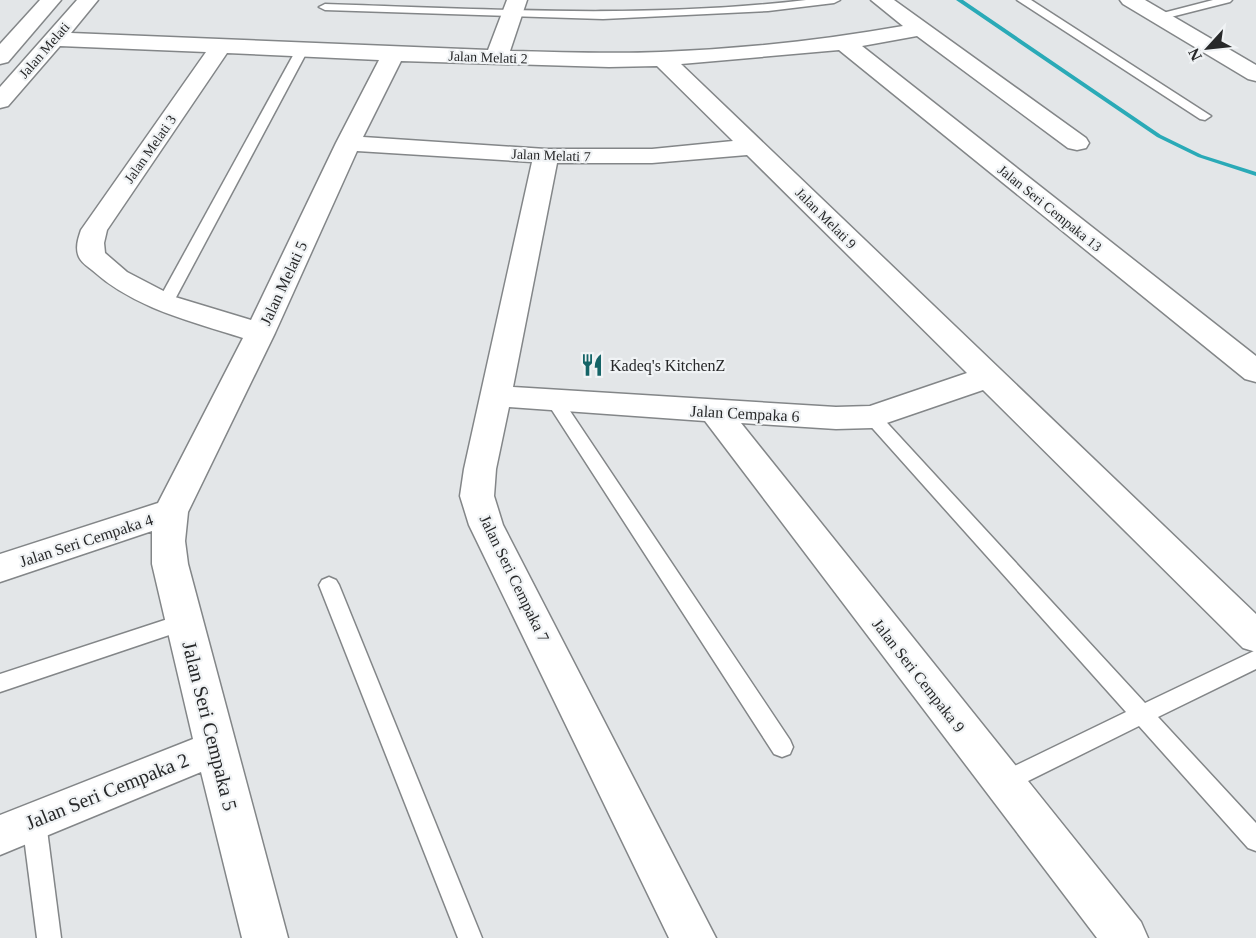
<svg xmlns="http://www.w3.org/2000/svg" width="1256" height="938" viewBox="0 0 1256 938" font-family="'Times New Roman',serif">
<rect width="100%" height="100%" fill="#e3e6e8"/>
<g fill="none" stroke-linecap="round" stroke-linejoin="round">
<polygon fill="#2aaab7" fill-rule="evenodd" points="956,0 963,0 1161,135 1202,155 1256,172 1256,176 1198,157 1157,137"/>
<g stroke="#838688" stroke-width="3">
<g id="lane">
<path d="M 806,0 L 840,0 L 834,3 L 768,11 L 603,19 L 325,10 L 319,7 L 325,4 C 485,9 646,19 806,0 Z"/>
<polygon points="1017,0 1031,0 1211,116 1205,120 1200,119"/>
<polygon points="1213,0 1232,0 1230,2 1159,20 1153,17 1155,15"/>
<polygon points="302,46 308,50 173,303 171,306 159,306 157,303 296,50"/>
<polygon points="554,394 560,396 790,740 793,747 790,754 782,757 774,754 548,404 545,400 548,396"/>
<polygon points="872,411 878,413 1145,703 1256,650 1256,669 1158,717 1256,823 1256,851 1248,848 1139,726 1012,789 1004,792 996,789 993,782 996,775 1126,712 866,421 863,417 866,413"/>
<polygon points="329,577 336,580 339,585 482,938 458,938 319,585 322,580"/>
<polygon points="183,614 190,616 193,622 190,628 0,692 0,674"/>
<polygon points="34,811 42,814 46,822 61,938 37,938 22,822 26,814"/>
</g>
</g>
<g stroke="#838688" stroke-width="3">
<g id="street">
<polygon points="40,0 61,0 8,62 0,64 0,44"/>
<path d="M 77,0 L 98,0 L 71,33 L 488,50 L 507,0 L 527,0 L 510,51 C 561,52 611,54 661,52 C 741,49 824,40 903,26 L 871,0 L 894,0 L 1086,138 L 1089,143 L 1086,148 L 1077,150 L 1068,148 L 917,36 L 862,46 L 1256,356 L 1256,382 L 1245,379 L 839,50 L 681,64 L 1256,614 L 1256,652 L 1243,648 L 983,390 L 872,428 L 836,429 L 741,423 L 1141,922 L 1148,938 L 1097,938 L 705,421 L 509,407 L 496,469 L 494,496 L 503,525 L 716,938 L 669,938 L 469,525 L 460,496 L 464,469 L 532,162 L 357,151 L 275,333 L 188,512 L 185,541 L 188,564 L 288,938 L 242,938 L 201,772 L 0,855 L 0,815 L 193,739 L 152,564 L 152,531 L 0,582 L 0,554 L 158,503 L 243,338 C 190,321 134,308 92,270 C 87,266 81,262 79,257 C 75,248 78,239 81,230 L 206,52 L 60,46 L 8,106 L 0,108 L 0,87 ZM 227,53 L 379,60 L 336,143 L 251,320 L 175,297 L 127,272 L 105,253 L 104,243 L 107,230 ZM 401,61 L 609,67 L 657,66 L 733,141 L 652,149 L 546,149 L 363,137 ZM 747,155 L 967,373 L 870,406 L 836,407 L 513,387 L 557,163 L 652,163 Z"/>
<polygon points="1120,0 1145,0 1256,65 1256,81 1248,79 1123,4"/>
</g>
</g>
<use href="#lane" fill="#fff" fill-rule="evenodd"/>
<use href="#street" fill="#fff" fill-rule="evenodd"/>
</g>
<defs>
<g id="restaurant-bare" transform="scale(1.8)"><path d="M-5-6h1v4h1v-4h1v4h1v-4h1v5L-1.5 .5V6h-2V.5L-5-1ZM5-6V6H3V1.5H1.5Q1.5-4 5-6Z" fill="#156467" stroke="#f0f3f5" stroke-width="2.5" paint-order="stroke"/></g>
</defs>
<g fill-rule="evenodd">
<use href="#restaurant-bare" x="592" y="365"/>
</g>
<g text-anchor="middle" stroke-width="4.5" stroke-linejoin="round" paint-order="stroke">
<g font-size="14" fill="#272829" stroke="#f0f3f5">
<text transform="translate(44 50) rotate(-49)" y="5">Jalan Melati</text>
<text transform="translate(488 57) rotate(2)" y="5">Jalan Melati 2</text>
<text transform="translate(150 149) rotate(-55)" y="5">Jalan Melati 3</text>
<text transform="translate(551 155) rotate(2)" y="5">Jalan Melati 7</text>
<text transform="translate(1050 208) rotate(39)" y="5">Jalan Seri Cempaka 13</text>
<text transform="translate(826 218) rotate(45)" y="5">Jalan Melati 9</text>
</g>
<g font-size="16" fill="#272829" stroke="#f0f3f5">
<text transform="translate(283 283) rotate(-65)" y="6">Jalan Melati 5</text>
<text transform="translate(745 413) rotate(3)" y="6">Jalan Cempaka 6</text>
<text transform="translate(86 540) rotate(-18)" y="6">Jalan Seri Cempaka 4</text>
<text transform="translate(515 578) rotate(64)" y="6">Jalan Seri Cempaka 7</text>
<text transform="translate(919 675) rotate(52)" y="6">Jalan Seri Cempaka 9</text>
</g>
<g font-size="16" fill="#272829" stroke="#f0f3f5" text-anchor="start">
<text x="610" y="371">Kadeq's KitchenZ</text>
</g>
<g font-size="20" fill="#272829" stroke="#f0f3f5">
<text transform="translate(210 726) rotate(76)" y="7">Jalan Seri Cempaka 5</text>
<text transform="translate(107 791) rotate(-22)" y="7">Jalan Seri Cempaka 2</text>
</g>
</g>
<g transform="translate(1208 48) rotate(243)" stroke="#f0f3f5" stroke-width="4.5" paint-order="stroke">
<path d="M0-4.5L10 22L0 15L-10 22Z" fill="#272829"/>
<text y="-9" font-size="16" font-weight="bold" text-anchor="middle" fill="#272829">N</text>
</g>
</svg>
